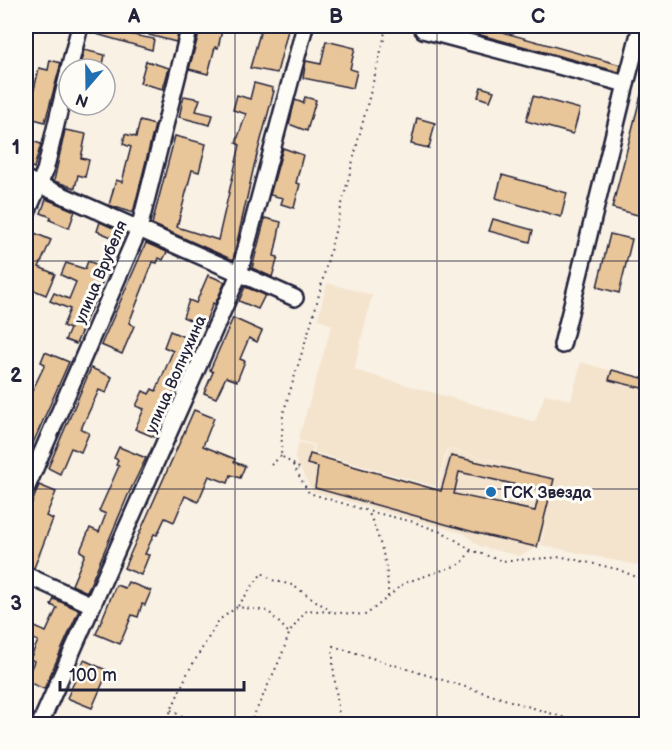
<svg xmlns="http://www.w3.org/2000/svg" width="672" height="750" viewBox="0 0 672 750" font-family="'Balsamiq Sans',sans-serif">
<rect width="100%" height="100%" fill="#f9f1e4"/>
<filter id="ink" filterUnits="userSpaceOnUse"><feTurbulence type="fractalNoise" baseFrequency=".0167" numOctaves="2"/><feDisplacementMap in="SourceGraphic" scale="12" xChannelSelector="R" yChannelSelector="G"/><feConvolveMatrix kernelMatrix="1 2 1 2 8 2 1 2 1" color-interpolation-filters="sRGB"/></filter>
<g filter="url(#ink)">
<polygon fill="#f4e4ce" points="327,283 372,295 354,370 535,422 545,394 571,400 581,362 646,381 646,567 541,545 548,519 539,546 519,556 479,546 465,534 312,491 294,457 299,442 313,446 312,453 438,489 448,449 540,473 447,448 437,487 314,452 315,445 298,440 332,325 318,319"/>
<g fill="#e9c59a" stroke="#22223b" stroke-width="1.5" fill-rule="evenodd">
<polygon points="89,26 114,26 112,31 154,39 152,50 89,32"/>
<polygon points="152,26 180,26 176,42 149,35"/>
<polygon points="201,26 223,26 218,48 215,47 208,74 189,69"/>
<polygon points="262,26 289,26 277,73 250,68"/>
<polygon points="451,26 480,26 621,65 619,72 451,27"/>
<polygon points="326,41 355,48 350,69 357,71 353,88 303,78 306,61 321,64"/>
<polygon points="84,50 105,55 102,69 79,69"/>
<polygon points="50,60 61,63 45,122 26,117 26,96 29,97 30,93 33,94 39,68 48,70"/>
<polygon points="146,61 169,68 163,89 140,83"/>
<polygon points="254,83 273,88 272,91 274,91 254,166 233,260 152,224 175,136 206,144 199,172 192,170 177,227 218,240 240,145 236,143 246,114 233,110 237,95 250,99"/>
<polygon points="481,87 494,91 490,101 478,97"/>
<polygon points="643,87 646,87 646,210 645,217 612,208"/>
<polygon points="184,96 200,99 196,111 213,115 210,125 179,117"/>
<polygon points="533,96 580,109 573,134 526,121"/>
<polygon points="305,97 316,100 307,131 289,124 295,100 303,103"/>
<polygon points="417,118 435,123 429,148 411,144"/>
<polygon points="140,121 155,125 133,213 109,205 116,180 122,182 131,147 123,144 125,134 136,137"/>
<polygon points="65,130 86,134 81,158 89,160 85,177 78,175 75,188 54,181"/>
<polygon points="26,139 41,144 34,168 26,165"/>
<polygon points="283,148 303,155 296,183 300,184 294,208 281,204 283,198 270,195"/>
<polygon points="502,175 567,193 561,217 496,198"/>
<polygon points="46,199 75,211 69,228 50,220 51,217 41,213"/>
<polygon points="265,218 281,222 274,256 278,257 272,277 252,268"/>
<polygon points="493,219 533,230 530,242 489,231"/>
<polygon points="100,222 124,233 121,241 97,231"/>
<polygon points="32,232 51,240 39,267 55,274 46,295 34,290 26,309 26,248"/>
<polygon points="610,234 632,239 619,293 597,287"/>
<polygon points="146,243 167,252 163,260 159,258 157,263 153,262 129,323 134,326 122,354 101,345"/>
<polygon points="88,261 108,269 76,344 65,340 70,329 63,326 70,309 50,301 54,293 69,299 76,282 61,275 66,263 85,269"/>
<polygon points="208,275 225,282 215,304 213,303 204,326 183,317 189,300 196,303"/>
<polygon points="245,287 265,295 258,309 239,301"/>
<polygon points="233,318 262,331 257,342 249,338 240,359 245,361 237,381 226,377 216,398 204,393 213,372 210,370"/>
<polygon points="170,331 196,342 154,437 135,429 144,409 136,406 143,391 149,394 152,389 156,391 173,351 164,347"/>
<polygon points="45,352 69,362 26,459 26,404 45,364 41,362"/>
<polygon points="91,368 112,377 106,393 99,390 81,429 89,433 81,452 71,448 60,474 48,468"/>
<polygon points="612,370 646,379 646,389 609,380"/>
<polygon points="194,410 214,418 203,446 235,459 234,462 245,466 240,478 231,475 228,483 209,476 198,502 185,496 174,522 165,518 157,535 154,534 145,554 149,555 141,575 124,568"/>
<polygon points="119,447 146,458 128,495 87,592 72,585 85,554 80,551 90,528 99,532 106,514 99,511 119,466 116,465 118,460 114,458"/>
<path d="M 310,454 L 441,491 L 451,456 L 554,479 L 537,547 L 488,536 L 315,488 L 318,467 L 307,464 ZM 459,472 L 540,490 L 535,511 L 454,494 Z"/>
<polygon points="39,485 56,492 46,516 53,519 34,568 26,565 26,518"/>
<polygon points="128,582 151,591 145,605 142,604 138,617 132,615 120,644 96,634 116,585 125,588"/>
<polygon points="54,599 79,610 44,689 26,681 34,661 30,659 38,641 26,636 26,623 46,632 57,608 51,605"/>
<polygon points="84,660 108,671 92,708 67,698"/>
</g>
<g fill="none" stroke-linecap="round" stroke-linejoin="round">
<g stroke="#22223b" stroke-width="20">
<g id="minor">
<polyline points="424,26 423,30 626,84 562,345"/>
<polyline points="69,69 80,26"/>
<polyline points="626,84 641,26"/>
<polyline points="26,179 295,298"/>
<polyline points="26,215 45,171 69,70"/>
<polyline points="26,489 139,229 190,26"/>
<polyline points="26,575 92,605"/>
<polyline points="40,724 239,274 305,26"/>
</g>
</g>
<g stroke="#22223b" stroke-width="2" stroke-dasharray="1.5 4.5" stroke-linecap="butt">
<polyline points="271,465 281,456"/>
<polyline points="293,465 309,493 368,511 414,522 446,534 471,550 502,561 563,557 617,569 646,581"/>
<polyline points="299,468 281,456 283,414 315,310 384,39 385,29 382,26"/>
<polyline points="388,597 404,583 461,564 471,550"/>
<polyline points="238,606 262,573 272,580 292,585 331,611"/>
<polyline points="171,710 195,724"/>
<path d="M 165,724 L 188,672 L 219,620 L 237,607 L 268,611 L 289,633 L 307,610 L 366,615 L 388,597 C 389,566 380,539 368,511"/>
<polyline points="250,724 281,657 289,634"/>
<polyline points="340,724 333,665 333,646 585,724"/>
</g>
<use href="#minor" stroke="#fdfcf7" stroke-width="15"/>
</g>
</g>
<path fill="none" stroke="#22223b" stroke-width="1.5" stroke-opacity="0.55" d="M 235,26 L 235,724M 437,26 L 437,724M 26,261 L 646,261M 26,489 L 646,489"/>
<circle fill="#1f6fb2" stroke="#fdfcf7" stroke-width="2" cx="491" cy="492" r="6"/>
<g text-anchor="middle" stroke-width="6" stroke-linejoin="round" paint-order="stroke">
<g font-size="16" fill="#22223b" stroke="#fdfcf7">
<text transform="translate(100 272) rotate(-67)" y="6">улица Врубеля</text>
<text transform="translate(175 374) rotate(-66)" y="6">улица Волнухина</text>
</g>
<g font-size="16" font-weight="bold" fill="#22223b" stroke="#fdfcf7" text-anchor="start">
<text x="503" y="498">ГСК Звезда</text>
</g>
</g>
<rect width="672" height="750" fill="none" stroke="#fdfcf7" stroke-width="66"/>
<g transform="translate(87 87) rotate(200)"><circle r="28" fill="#fdfcf7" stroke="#a5a5ac" stroke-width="1.5"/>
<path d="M0-4.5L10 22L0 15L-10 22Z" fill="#1f6fb2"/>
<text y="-9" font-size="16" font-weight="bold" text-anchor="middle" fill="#22223b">N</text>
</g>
<path d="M60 681v9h184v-9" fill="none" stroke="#22223b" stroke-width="3"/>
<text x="69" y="681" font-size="18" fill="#22223b" stroke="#fdfcf7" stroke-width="4.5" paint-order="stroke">100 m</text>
<rect x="33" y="33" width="606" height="684" fill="none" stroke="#22223b" stroke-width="2"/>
<g font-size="20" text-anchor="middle" font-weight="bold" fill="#22223b">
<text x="134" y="23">A</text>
<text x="336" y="23">B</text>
<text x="538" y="23">C</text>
<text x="16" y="154">1</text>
<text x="16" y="382">2</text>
<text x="16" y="610">3</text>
</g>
</svg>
